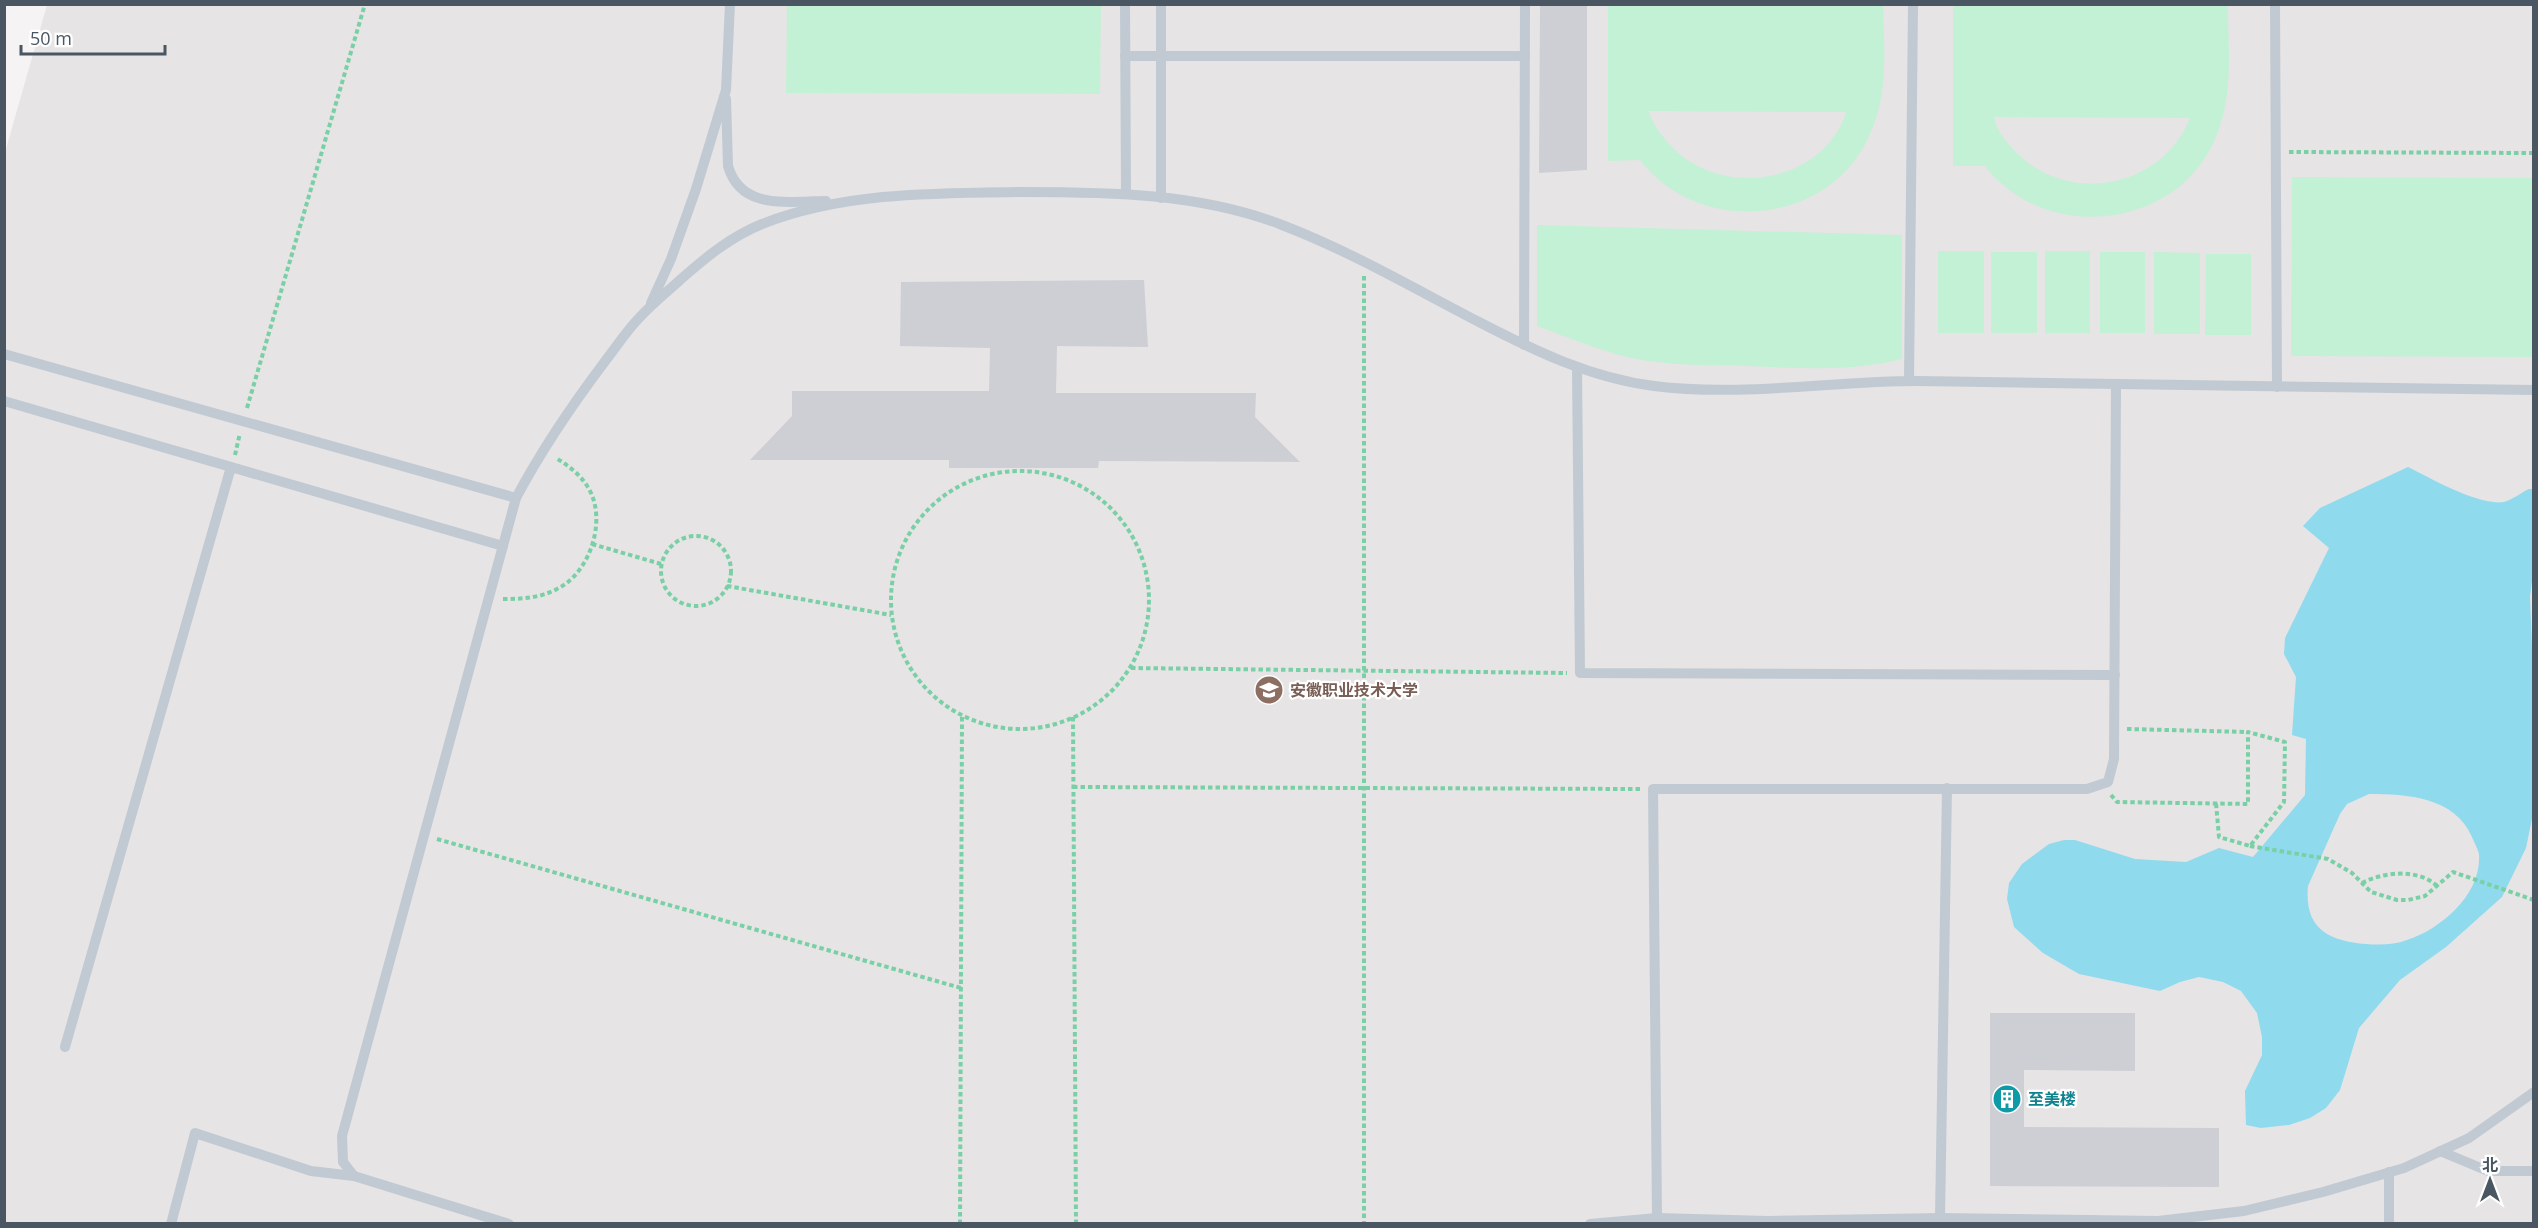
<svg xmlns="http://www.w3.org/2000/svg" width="2538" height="1228" viewBox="0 0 2538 1228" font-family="'Open Sans','Noto Sans SC',sans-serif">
<rect width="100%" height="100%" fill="#f5f3f3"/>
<polygon fill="#e6e4e5" points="47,5 2533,5 2533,1223 5,1224 4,156"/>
<g fill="#c3f1d5" fill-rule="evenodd">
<polygon points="787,5 1101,5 1100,94 786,93"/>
<path d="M 1608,5 L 1883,5 C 1884,49 1889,92 1870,134 C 1831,226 1699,238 1640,160 L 1608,161 ZM 1649,111 L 1845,112 L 1846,113 C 1821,185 1721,199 1671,146 C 1662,136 1652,124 1649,111 Z"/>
<path d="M 1953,5 L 2228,5 C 2228,50 2234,96 2215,139 C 2176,231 2044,243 1985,166 L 1953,166 ZM 1994,117 L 2190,118 C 2162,189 2067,206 2015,151 C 2006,142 1996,129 1994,117 Z"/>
<polygon points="2292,177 2533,178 2533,357 2291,356"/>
<path d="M 1537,225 L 1902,235 L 1902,359 C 1851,372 1799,368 1747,366 C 1705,365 1660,366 1619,355 C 1591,347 1564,336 1537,326 Z"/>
<rect x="1938" y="251" width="46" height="82"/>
<rect x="2045" y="251" width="45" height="82"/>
<rect x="1991" y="252" width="46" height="81"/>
<rect x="2100" y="252" width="45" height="81"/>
<polygon points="2154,252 2200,253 2200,334 2154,334"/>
<polygon points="2206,254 2251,254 2251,335 2205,335"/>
</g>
<path fill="#90daee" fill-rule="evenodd" d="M 2408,467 C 2430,478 2479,506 2504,502 C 2512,500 2522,492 2529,489 L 2533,489 L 2534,565 L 2530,597 L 2534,696 L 2534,809 L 2526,848 L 2502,897 L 2446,947 L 2400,980 L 2359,1028 L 2340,1090 L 2326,1108 L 2310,1118 L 2289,1125 L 2261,1128 L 2246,1125 L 2245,1091 L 2262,1055 L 2262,1037 L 2257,1013 L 2241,991 L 2223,982 L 2199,977 L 2180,982 L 2160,991 L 2079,974 L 2043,953 L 2014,927 L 2007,899 L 2009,883 L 2022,864 L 2049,844 L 2064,840 L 2075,840 L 2135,859 L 2186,862 L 2219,848 L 2253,857 L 2305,795 L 2306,739 L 2292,735 L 2296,677 L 2284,654 L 2285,638 L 2329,548 L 2303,526 L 2320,508 ZM 2369,794 C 2407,794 2455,797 2472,837 C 2474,842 2478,849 2479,854 C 2482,894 2441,929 2407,940 C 2394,945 2380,945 2366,944 C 2328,941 2304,928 2308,886 L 2340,814 L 2347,804 Z"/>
<g fill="#cdcfd5">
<polygon points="1540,4 1587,4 1587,170 1539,173"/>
<polygon points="1144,280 1148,347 1057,346 1056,393 1256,393 1255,417 1300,462 1099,461 1098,468 949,468 949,460 750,460 792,416 792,391 989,391 990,348 900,346 901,282"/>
<polygon points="1990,1013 2135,1013 2135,1071 2024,1070 2024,1127 2219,1128 2219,1187 1990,1186"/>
</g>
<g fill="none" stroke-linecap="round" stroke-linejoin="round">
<g stroke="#7ad0a6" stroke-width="4" stroke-dasharray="4.5 3" stroke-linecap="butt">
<polyline points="2289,152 2534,153"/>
<polyline points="1364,276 1364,1224"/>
<polyline points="247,408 365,4"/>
<polyline points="235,455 240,433"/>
<circle cx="1020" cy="600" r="129"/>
<circle cx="696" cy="571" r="35"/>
<polyline points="592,544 661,564"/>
<polyline points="727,586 891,615"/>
<path d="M 503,599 C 522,599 540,598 557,589 C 590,573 607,521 589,489 C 581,475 569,466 556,458"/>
<polyline points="1131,668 1567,673"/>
<polyline points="1073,717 1076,1224"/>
<polyline points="2127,729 2248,732"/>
<polyline points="1073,787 1640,789"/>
<polyline points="2111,795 2117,802 2248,804 2248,732 2285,742 2284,802 2250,846 2219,837 2216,803"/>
<polyline points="437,839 961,988"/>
<polyline points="2250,846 2328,859 2352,873 2371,892 2397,900 2408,900 2425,896 2453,872 2534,900"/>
<path d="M 2362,883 C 2383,872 2418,868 2437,886"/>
<polyline points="960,1224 962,716"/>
</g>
<g stroke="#c1cad2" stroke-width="10">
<polyline points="1125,4 1126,194"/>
<polyline points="2275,4 2277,387"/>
<polyline points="1125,56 1525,56"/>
<path d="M 726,99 L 728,166 C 741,211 789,201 826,201"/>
<polyline points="1161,198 1161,4"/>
<polyline points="651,303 671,259 696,189 726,90 730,4"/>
<polyline points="1524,345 1525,4"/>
<polyline points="4,354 516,498"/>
<polyline points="1577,367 1580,673 2115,675"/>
<polyline points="1909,381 1913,4"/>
<polyline points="4,401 503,546"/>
<polyline points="65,1047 231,467"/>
<polyline points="2440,1151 2488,1171 2534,1171"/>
<polyline points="1657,1218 1653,789 2087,789 2108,782 2114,759 2116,384"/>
<polyline points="1940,1218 1947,788"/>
<polyline points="171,1224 195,1133 311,1171 354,1176"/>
<path d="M 509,1224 L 354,1176 L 343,1162 L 342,1136 L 516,498 C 542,449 572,405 606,360 C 617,346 627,330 640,317 C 652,304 667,292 680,280 C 705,258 730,237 762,224 C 844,192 935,193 1022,192 C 1109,192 1200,193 1282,225 C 1350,251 1415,289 1479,322 C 1535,351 1591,378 1654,386 C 1741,397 1830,381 1918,381 C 2123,383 2328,387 2534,390"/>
<polyline points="1590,1224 1657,1218 1768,1221 1940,1218 2158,1221 2244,1211 2323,1192 2404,1168 2469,1138 2534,1092"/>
<polyline points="2389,1224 2389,1172"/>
</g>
</g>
<defs>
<g id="university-disc" transform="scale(1.5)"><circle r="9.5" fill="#8d6e63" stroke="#fff"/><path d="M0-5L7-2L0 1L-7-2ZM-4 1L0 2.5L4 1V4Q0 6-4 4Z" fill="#fff"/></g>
<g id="building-disc" transform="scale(1.5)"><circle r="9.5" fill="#0f9aa8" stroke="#fff"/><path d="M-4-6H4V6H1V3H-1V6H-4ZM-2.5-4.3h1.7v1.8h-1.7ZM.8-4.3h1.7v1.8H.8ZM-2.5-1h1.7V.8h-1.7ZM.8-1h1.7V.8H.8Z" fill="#fff"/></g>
</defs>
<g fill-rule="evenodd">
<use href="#university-disc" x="1269" y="690"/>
<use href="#building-disc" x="2007" y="1099"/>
</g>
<g text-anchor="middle" stroke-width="4.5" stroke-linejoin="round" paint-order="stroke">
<g font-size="16" font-weight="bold" fill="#785e54" stroke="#fff" text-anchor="start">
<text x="1290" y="696">安徽职业技术大学</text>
</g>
<g font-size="16" font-weight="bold" fill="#0d838f" stroke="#fff" text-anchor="start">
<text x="2028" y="1105">至美楼</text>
</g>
</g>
<rect width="2538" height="1228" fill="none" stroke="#4a5661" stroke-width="12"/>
<g transform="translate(2490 1180)" stroke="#ffffff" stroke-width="4.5" paint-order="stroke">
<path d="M0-4.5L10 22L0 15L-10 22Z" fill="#4a5661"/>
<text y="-9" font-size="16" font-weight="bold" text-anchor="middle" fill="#4a5661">北</text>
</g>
<path d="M21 45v9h144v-9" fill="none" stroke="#4a5661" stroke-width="3"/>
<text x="30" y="45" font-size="18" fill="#4a5661" stroke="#ffffff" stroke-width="4.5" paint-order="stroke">50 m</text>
</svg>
